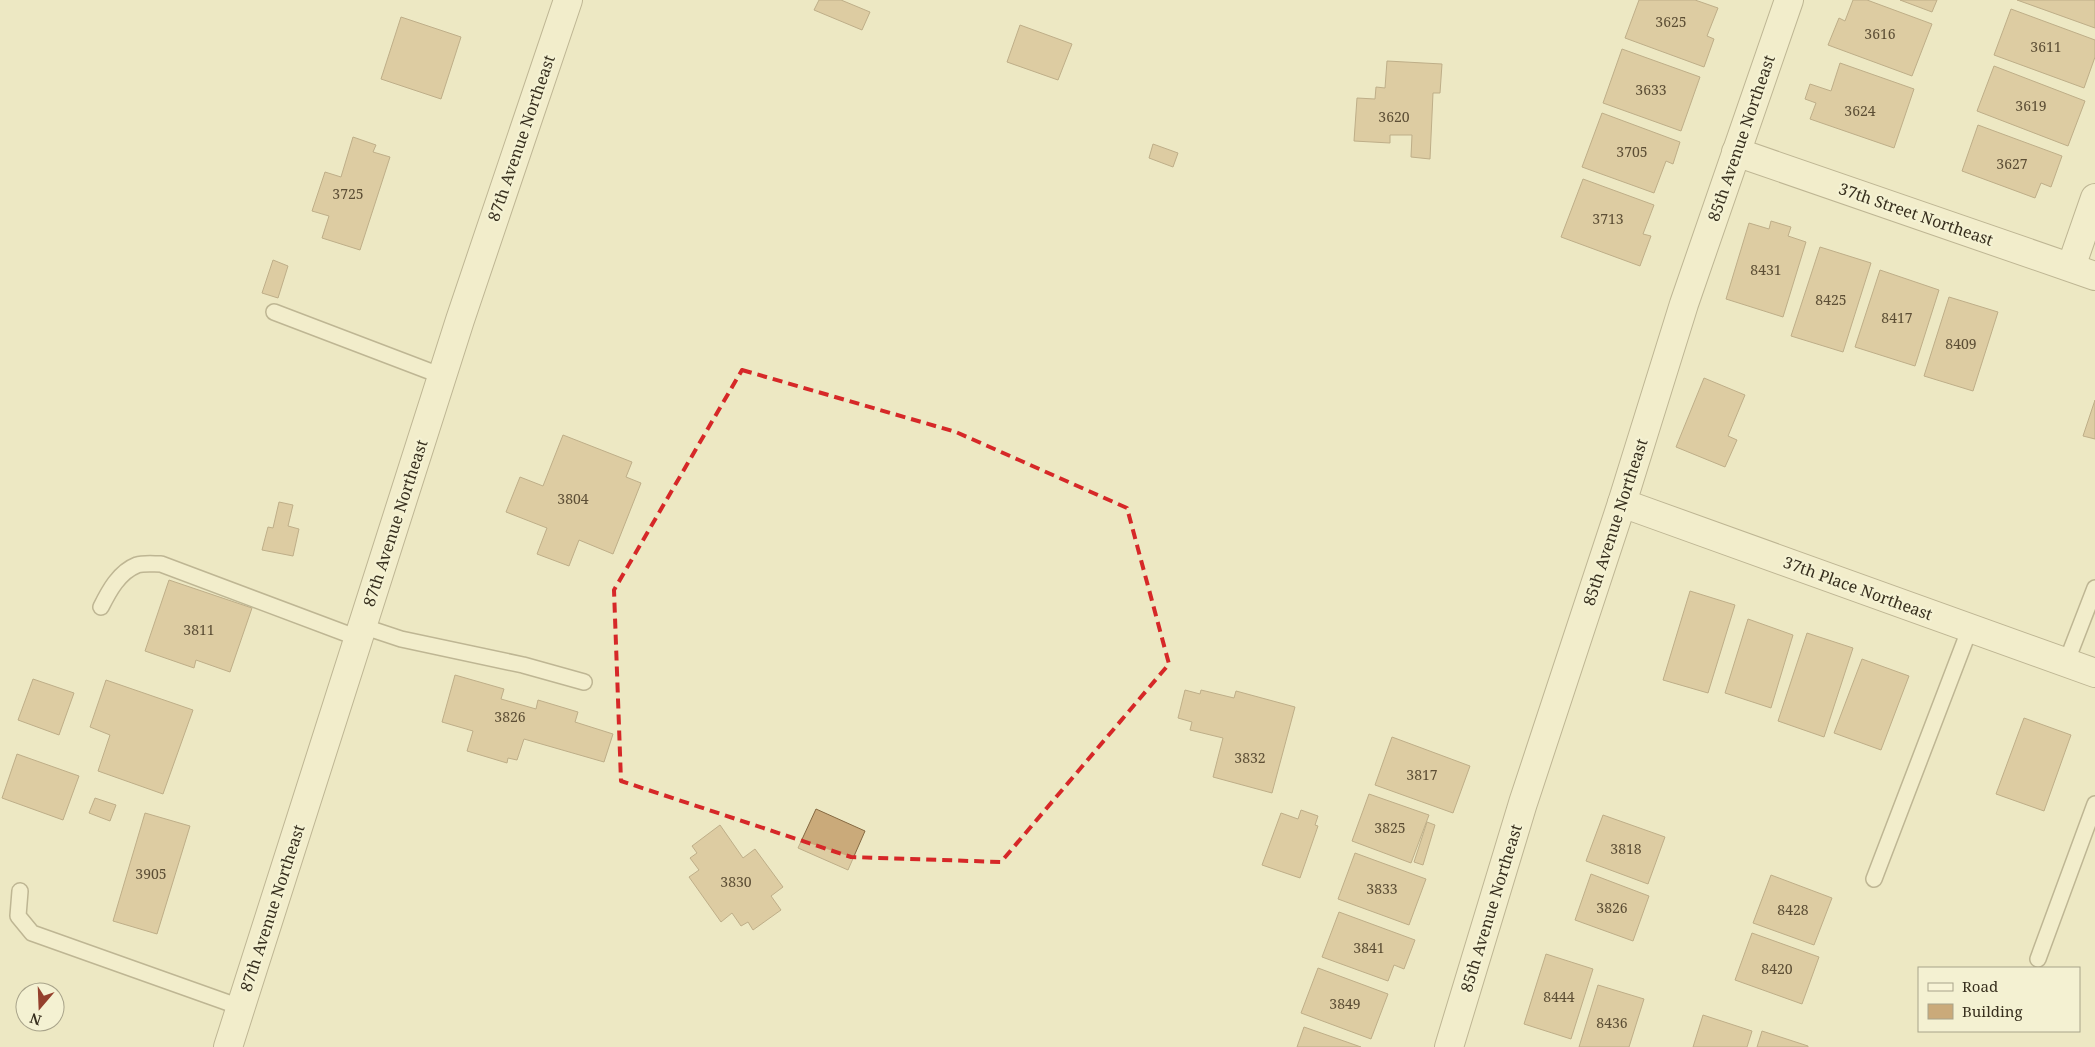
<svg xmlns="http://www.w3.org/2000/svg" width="2095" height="1047" viewBox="0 0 2095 1047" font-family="'Noto Serif',serif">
<rect width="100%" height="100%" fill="#ede8c3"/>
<g fill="#caaa7a" stroke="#856941">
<polygon points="819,0 841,0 870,12 862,30 814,10"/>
<polygon points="1639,0 1695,0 1718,8 1707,36 1714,39 1704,67 1625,38"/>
<polygon points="1853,0 1867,0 1932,24 1912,76 1828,45 1839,18 1845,21"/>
<polygon points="1900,0 1937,0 1932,12"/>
<polygon points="2017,0 2095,0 2095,28"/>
<polygon points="2011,9 2095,40 2095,57 2084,88 1994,55"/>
<polygon points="401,17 461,37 441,99 381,79"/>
<polygon points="1020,25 1072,44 1058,80 1007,62"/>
<polygon points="1622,49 1700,77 1681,131 1603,103"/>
<polygon points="1387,61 1442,64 1440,93 1433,93 1430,159 1411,157 1412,135 1390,135 1390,143 1354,141 1357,98 1375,99 1376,87 1385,88"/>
<polygon points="1840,63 1914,89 1894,148 1810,119 1816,103 1805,99 1810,84 1831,91"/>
<polygon points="1994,66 2085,101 2068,146 1977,111"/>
<polygon points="1602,113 1680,142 1673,164 1666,161 1654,193 1582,167"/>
<polygon points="1978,125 2062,156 2051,187 2041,183 2035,198 1962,171"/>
<polygon points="353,137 376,145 373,152 390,157 360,250 322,238 329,216 312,211 325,172 341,177"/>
<polygon points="1153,144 1178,153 1173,167 1149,158"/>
<polygon points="1583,179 1654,205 1643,234 1651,236 1640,266 1561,237"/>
<polygon points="1771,221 1791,227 1788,236 1806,242 1783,317 1726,299 1749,223 1769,229"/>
<polygon points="1820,247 1871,263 1843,352 1791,336"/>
<polygon points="273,260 288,266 278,298 262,293"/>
<polygon points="1880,270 1939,290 1915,366 1855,347"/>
<polygon points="1949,297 1998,312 1973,391 1924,376"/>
<polygon points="1704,378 1745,395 1728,436 1737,440 1725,467 1676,447"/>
<polygon points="2095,400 2095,439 2083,436"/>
<polygon points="563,435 632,462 626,477 641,483 613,554 579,540 569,566 537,554 547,528 506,512 520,477 543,486"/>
<polygon points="279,502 293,505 288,526 299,529 293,556 262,550 268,527 273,528"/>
<polygon points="169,580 252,608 230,672 196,660 194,668 145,651"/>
<polygon points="1690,591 1735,605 1708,693 1663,680"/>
<polygon points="1748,619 1793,635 1771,708 1725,693"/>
<polygon points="1807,633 1853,648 1824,737 1778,721"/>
<polygon points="1862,659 1909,676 1881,750 1834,733"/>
<polygon points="455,675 504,689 501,699 536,709 538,700 578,712 575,722 613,734 604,762 524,739 517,760 508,758 507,763 467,751 473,731 442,722"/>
<polygon points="33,679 74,693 59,735 18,720"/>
<polygon points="106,680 193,710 163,794 98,771 110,735 90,727"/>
<polygon points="1185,690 1200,694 1201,690 1234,698 1236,691 1295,707 1272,793 1213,777 1223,738 1190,730 1192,722 1178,718"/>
<polygon points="2024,718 2071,735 2044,811 1996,794"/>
<polygon points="1392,737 1470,766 1453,813 1375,785"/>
<polygon points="17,754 79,776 63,820 2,798"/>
<polygon points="1369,794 1429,815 1411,863 1352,841"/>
<polygon points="95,798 116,805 110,821 89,813"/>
<polygon points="816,809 865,831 848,870 798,848"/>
<polygon points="1301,810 1318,816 1315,825 1318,826 1300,878 1262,865 1281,813 1298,819"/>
<polygon points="145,813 190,826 157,934 113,921"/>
<polygon points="1603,815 1665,837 1648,884 1586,861"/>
<polygon points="1427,822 1435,825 1423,865 1414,862"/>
<polygon points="720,825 743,858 755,849 783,887 771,896 781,910 753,930 748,922 741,926 732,913 721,922 689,877 699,870 690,858 697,853 692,846"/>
<polygon points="1355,853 1426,879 1409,925 1338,899"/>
<polygon points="1591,874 1649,896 1633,941 1575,920"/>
<polygon points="1771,875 1832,898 1814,945 1753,923"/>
<polygon points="1339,912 1415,940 1404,969 1394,965 1388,981 1322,957"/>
<polygon points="1752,933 1819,957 1802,1004 1735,980"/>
<polygon points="1546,954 1593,969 1571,1039 1524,1024"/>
<polygon points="1318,968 1388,994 1371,1039 1301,1013"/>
<polygon points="1598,985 1644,999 1629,1047 1579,1047"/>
<polygon points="1703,1015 1752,1031 1747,1047 1693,1047"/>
<polygon points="1304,1027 1361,1047 1297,1047"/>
<polygon points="1762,1031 1808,1046 1808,1047 1757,1047"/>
</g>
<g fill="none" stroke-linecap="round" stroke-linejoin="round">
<g stroke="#867a5a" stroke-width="18">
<g id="lane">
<polyline points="274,312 442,376"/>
<path d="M 101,607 C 109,591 119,572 137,565 C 143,563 153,564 161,564 L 358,638"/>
<polyline points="362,626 401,639 523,665 584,682"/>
<polyline points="2066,663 2095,588"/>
<polyline points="1874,879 1970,628"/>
<polyline points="20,891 18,916 32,933 240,1007"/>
<polyline points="2038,959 2095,804"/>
</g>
</g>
<g stroke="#867a5a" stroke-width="30">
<g id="street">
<polyline points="1736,152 2095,276"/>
<polyline points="2071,267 2095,198"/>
<polyline points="1622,503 2095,673"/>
<polyline points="228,1047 460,320 568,0"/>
<polyline points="1449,1047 1523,803 1622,503 1684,304 1789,0"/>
</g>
</g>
<use href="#lane" stroke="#f8f4d6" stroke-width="15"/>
<use href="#street" stroke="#f8f4d6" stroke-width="28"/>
</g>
<path d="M0 0H2095V1047H0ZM 742,370 L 956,432 L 1127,508 L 1169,664 L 1001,862 L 851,857 L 621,781 L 614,590 Z" fill="#ede8c3" fill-opacity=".55" fill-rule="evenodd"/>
<path fill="none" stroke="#d62828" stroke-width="4" stroke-dasharray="10 6" stroke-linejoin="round" d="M 742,370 L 956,432 L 1127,508 L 1169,664 L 1001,862 L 851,857 L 621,781 L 614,590 Z"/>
<g text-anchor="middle" stroke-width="4.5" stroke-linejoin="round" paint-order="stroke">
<g font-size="14" fill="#5c4e35">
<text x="1671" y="27">3625</text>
<text x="1880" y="39">3616</text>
<text x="2046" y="52">3611</text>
<text x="1651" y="95">3633</text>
<text x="2031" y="111">3619</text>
<text x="1860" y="116">3624</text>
<text x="1394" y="122">3620</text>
<text x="1632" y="157">3705</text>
<text x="2012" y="169">3627</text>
<text x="348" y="199">3725</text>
<text x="1608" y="224">3713</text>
<text x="1766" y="275">8431</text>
<text x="1831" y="305">8425</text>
<text x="1897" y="323">8417</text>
<text x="1961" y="349">8409</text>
<text x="573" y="504">3804</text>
<text x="199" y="635">3811</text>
<text x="510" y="722">3826</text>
<text x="1250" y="763">3832</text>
<text x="1422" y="780">3817</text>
<text x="1390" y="833">3825</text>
<text x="1626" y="854">3818</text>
<text x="151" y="879">3905</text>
<text x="736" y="887">3830</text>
<text x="1382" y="894">3833</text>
<text x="1612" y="913">3826</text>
<text x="1793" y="915">8428</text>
<text x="1369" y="953">3841</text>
<text x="1777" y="974">8420</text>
<text x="1559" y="1002">8444</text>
<text x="1345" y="1009">3849</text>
<text x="1612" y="1028">8436</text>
</g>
<g font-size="16" fill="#372f1e" stroke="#f4f1d2">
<text transform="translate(521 138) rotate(-71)" y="6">87th Avenue Northeast</text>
<text transform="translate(1741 138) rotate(-71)" y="6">85th Avenue Northeast</text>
<text transform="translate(1916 214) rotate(19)" y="6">37th Street Northeast</text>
<text transform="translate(1615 522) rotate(-72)" y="6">85th Avenue Northeast</text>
<text transform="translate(395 523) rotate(-72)" y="6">87th Avenue Northeast</text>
<text transform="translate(1858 588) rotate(20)" y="6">37th Place Northeast</text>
<text transform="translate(272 908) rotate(-72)" y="6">87th Avenue Northeast</text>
<text transform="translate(1491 908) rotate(-73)" y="6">85th Avenue Northeast</text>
</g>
</g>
<rect x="1918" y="967" width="162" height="65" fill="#f4f1d2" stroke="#a8a38a"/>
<rect x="1928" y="983" width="25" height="8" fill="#f8f4d6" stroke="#a8a38a"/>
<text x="1962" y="992" font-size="15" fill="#372f1e">Road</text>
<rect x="1928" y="1004" width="25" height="15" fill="#caaa7a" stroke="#a8a38a"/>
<text x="1962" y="1017" font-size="15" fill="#372f1e">Building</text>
<g transform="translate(40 1007) rotate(199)"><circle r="24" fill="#f4f1d2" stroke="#a8a38a"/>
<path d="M0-4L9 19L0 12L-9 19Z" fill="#943f2c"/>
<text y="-8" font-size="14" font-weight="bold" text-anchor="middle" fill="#372f1e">N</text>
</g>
</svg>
